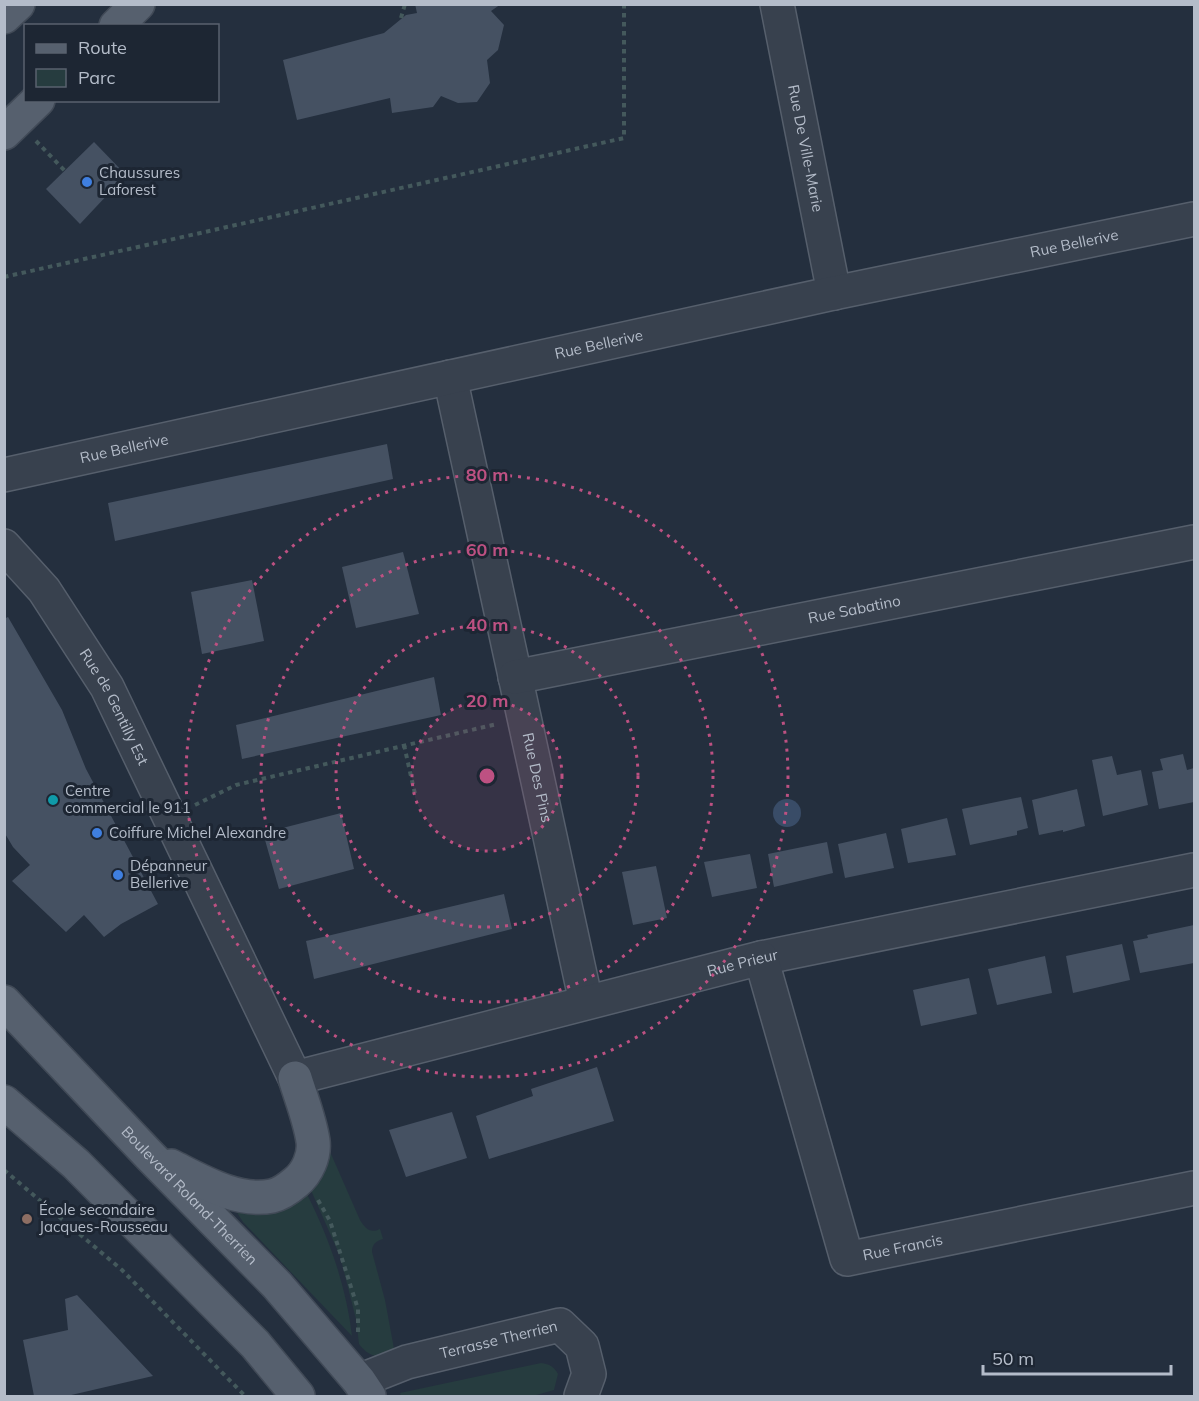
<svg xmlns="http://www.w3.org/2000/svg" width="1199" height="1401" viewBox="0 0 1199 1401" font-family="Mulish,sans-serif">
<rect width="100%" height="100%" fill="#242f3e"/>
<g fill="#263c3f">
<path d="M 317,1122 L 360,1220 C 365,1228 370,1234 380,1229 L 383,1239 C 376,1241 372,1244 372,1252 L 385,1300 L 395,1354 C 378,1358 370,1358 359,1344 L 356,1319 L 340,1256 L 310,1188 Z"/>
<path d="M 306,1192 C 329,1238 346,1285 352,1336 L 243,1222 L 236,1211 Z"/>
<path d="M 541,1363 C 550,1364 554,1367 558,1374 L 554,1390 L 533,1396 L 401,1396 L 400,1393 Z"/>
</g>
<circle fill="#394c67" cx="787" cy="813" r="14"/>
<g fill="#455162">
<polygon points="415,4 501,4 491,11 504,25 498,50 487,60 490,83 477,102 458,103 441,96 433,107 392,113 390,98 297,120 283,60 384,33 406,15 417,13"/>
<polygon points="94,142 126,175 80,224 46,189"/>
<polygon points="387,444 393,479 115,541 108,503"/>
<polygon points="403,552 419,614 356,628 342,567"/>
<polygon points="252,580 264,641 202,654 191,592"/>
<polygon points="8,617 62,710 86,769 158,904 121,924 104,937 84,915 66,932 12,881 30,865 13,847 4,832 4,619"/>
<polygon points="434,677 441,715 242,759 236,725"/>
<polygon points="1183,754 1187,770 1194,768 1194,802 1159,809 1152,772 1163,770 1160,759"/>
<polygon points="1112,756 1117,775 1141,770 1148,805 1103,816 1092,760"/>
<polygon points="1077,789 1085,826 1063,832 1063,830 1039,835 1032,800"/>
<polygon points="1021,797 1028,828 1017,831 1017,835 970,845 962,809"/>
<polygon points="341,813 354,869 279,889 263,833"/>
<polygon points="947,818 956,855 908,863 901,829"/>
<polygon points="886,833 894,868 845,878 838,844"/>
<polygon points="827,842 833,873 774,887 768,854"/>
<polygon points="750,854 757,888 712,897 704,862"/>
<polygon points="656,866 667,918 633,925 622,872"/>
<polygon points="504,894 512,929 314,979 306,941"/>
<polygon points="1194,925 1194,963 1140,973 1133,941 1148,938 1147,935"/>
<polygon points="1122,944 1130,980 1073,993 1066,956"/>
<polygon points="1045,956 1052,993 997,1005 988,969"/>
<polygon points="969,978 977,1014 921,1026 913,990"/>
<polygon points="597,1067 614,1121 489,1159 476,1116 533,1096 531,1089"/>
<polygon points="452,1112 467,1158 406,1177 389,1130"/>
<polygon points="77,1295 153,1376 67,1396 34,1396 23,1340 68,1330 65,1299"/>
</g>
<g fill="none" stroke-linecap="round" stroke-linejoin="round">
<g stroke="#565f6c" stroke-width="36">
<g id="minor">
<path id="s1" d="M 777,4 L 834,293"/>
<path id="s2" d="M 450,377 L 586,1002"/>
<path id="s3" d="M 4,475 L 834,293 L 1194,219"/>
<path id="s4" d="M 4,546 L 44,590 L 107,687 L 295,1078 L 761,958 L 1194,870"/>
<path id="s5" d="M 515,677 L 1194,542"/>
<path id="s6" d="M 761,958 L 847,1259 L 1194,1188"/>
<path id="s7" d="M 359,1381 L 407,1362 L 560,1325 L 582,1346 L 589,1374 L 581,1396"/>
</g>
</g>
<g stroke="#414a57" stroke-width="36">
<g id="major">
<polyline points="4,17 18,4"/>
<polyline points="116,26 138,4"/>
<polyline points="4,133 38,100"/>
<path id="s8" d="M 4,1002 L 150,1156 L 277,1285 L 359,1381 L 369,1396"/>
<polyline points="4,1102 76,1164 255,1344 298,1396"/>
<path d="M 171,1166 C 201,1181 238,1203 272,1196 C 281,1194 289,1188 296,1182 C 307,1173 315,1156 313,1141 C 310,1120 301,1098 295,1078"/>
</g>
</g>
<g stroke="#44595c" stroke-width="4" stroke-dasharray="4.5 4.5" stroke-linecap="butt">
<polyline points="401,18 405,4"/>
<polyline points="36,141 65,171"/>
<polyline points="4,277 624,138 624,4"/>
<polyline points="404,745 415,794"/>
<polyline points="195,805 236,785 497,724"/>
<polyline points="4,1170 122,1270 245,1396"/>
<polyline points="318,1200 330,1221 358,1309 358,1335"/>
</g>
<use href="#minor" stroke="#38414e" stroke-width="33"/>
<use href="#major" stroke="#56606e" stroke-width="33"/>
</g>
<circle cx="487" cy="776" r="75" fill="#bd5182" fill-opacity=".12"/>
<g fill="none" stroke="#bd5182" stroke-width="3" stroke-dasharray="3 6">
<circle cx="487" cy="776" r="75"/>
<circle cx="487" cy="776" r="151"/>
<circle cx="487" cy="776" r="226"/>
<circle cx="487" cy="776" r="301"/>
</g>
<g fill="#3f7fe0" stroke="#1d2633" stroke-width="2">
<circle cx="87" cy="182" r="6"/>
<circle cx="97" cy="833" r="6"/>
<circle cx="118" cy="875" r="6"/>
</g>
<circle fill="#0f9aa8" stroke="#1d2633" stroke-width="2" cx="53" cy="800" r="6"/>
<circle fill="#8d6e63" stroke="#1d2633" stroke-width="2" cx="27" cy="1219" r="6"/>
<g text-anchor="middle" stroke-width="6" stroke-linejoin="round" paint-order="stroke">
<g font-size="15" fill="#b4bcc9" stroke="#1d2633">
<text dy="5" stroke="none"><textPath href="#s1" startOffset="147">Rue De Ville-Marie</textPath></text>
<text dy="5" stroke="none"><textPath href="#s3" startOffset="1095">Rue Bellerive</textPath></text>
<text dy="5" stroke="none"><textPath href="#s3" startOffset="609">Rue Bellerive</textPath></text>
<text dy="5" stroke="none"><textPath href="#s3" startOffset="123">Rue Bellerive</textPath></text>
<text dy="5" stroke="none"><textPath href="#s5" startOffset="346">Rue Sabatino</textPath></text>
<text dy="5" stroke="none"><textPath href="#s4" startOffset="196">Rue de Gentilly Est</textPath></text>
<text dy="5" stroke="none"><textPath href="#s2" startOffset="410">Rue Des Pins</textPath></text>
<text dy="5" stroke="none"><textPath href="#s4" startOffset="1071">Rue Prieur</textPath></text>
<text dy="5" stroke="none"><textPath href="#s8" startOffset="268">Boulevard Roland-Therrien</textPath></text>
<text dy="5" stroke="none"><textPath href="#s6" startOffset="370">Rue Francis</textPath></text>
<text dy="5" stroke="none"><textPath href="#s7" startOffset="146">Terrasse Therrien</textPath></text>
</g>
<g font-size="15" fill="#b4bcc9" stroke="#1d2633" text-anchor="start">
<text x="99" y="178">Chaussures<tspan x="99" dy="17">Laforest</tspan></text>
<text x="65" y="796">Centre<tspan x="65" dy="17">commercial le 911</tspan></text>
<text x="109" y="838">Coiffure Michel Alexandre</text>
<text x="130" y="871">Dépanneur<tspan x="130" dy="17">Bellerive</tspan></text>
<text x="39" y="1215">École secondaire<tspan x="39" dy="17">Jacques-Rousseau</tspan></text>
</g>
</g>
<circle cx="487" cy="776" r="9" fill="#bd5182" stroke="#1d2633" stroke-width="3"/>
<g font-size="18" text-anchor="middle" font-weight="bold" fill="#bd5182" stroke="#1d2633" stroke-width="6" stroke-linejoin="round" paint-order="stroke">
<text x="487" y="481">80 m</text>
<text x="487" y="556">60 m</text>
<text x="487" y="631">40 m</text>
<text x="487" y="707">20 m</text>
</g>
<rect width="1199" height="1401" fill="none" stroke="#b4bcc9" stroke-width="12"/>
<rect x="24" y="24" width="195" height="78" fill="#1d2633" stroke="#59626f" stroke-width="1.5"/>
<rect x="36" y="44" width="30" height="9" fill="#56606e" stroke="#59626f" stroke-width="1.5"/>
<text x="78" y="54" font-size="18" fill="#b4bcc9">Route</text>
<rect x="36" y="69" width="30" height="18" fill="#263c3f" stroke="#59626f" stroke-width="1.5"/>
<text x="78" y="84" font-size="18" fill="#b4bcc9">Parc</text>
<path d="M983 1365v9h188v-9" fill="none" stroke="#b4bcc9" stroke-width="3"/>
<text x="992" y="1365" font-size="18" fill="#b4bcc9" stroke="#1d2633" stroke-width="4.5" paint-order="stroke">50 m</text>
</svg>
